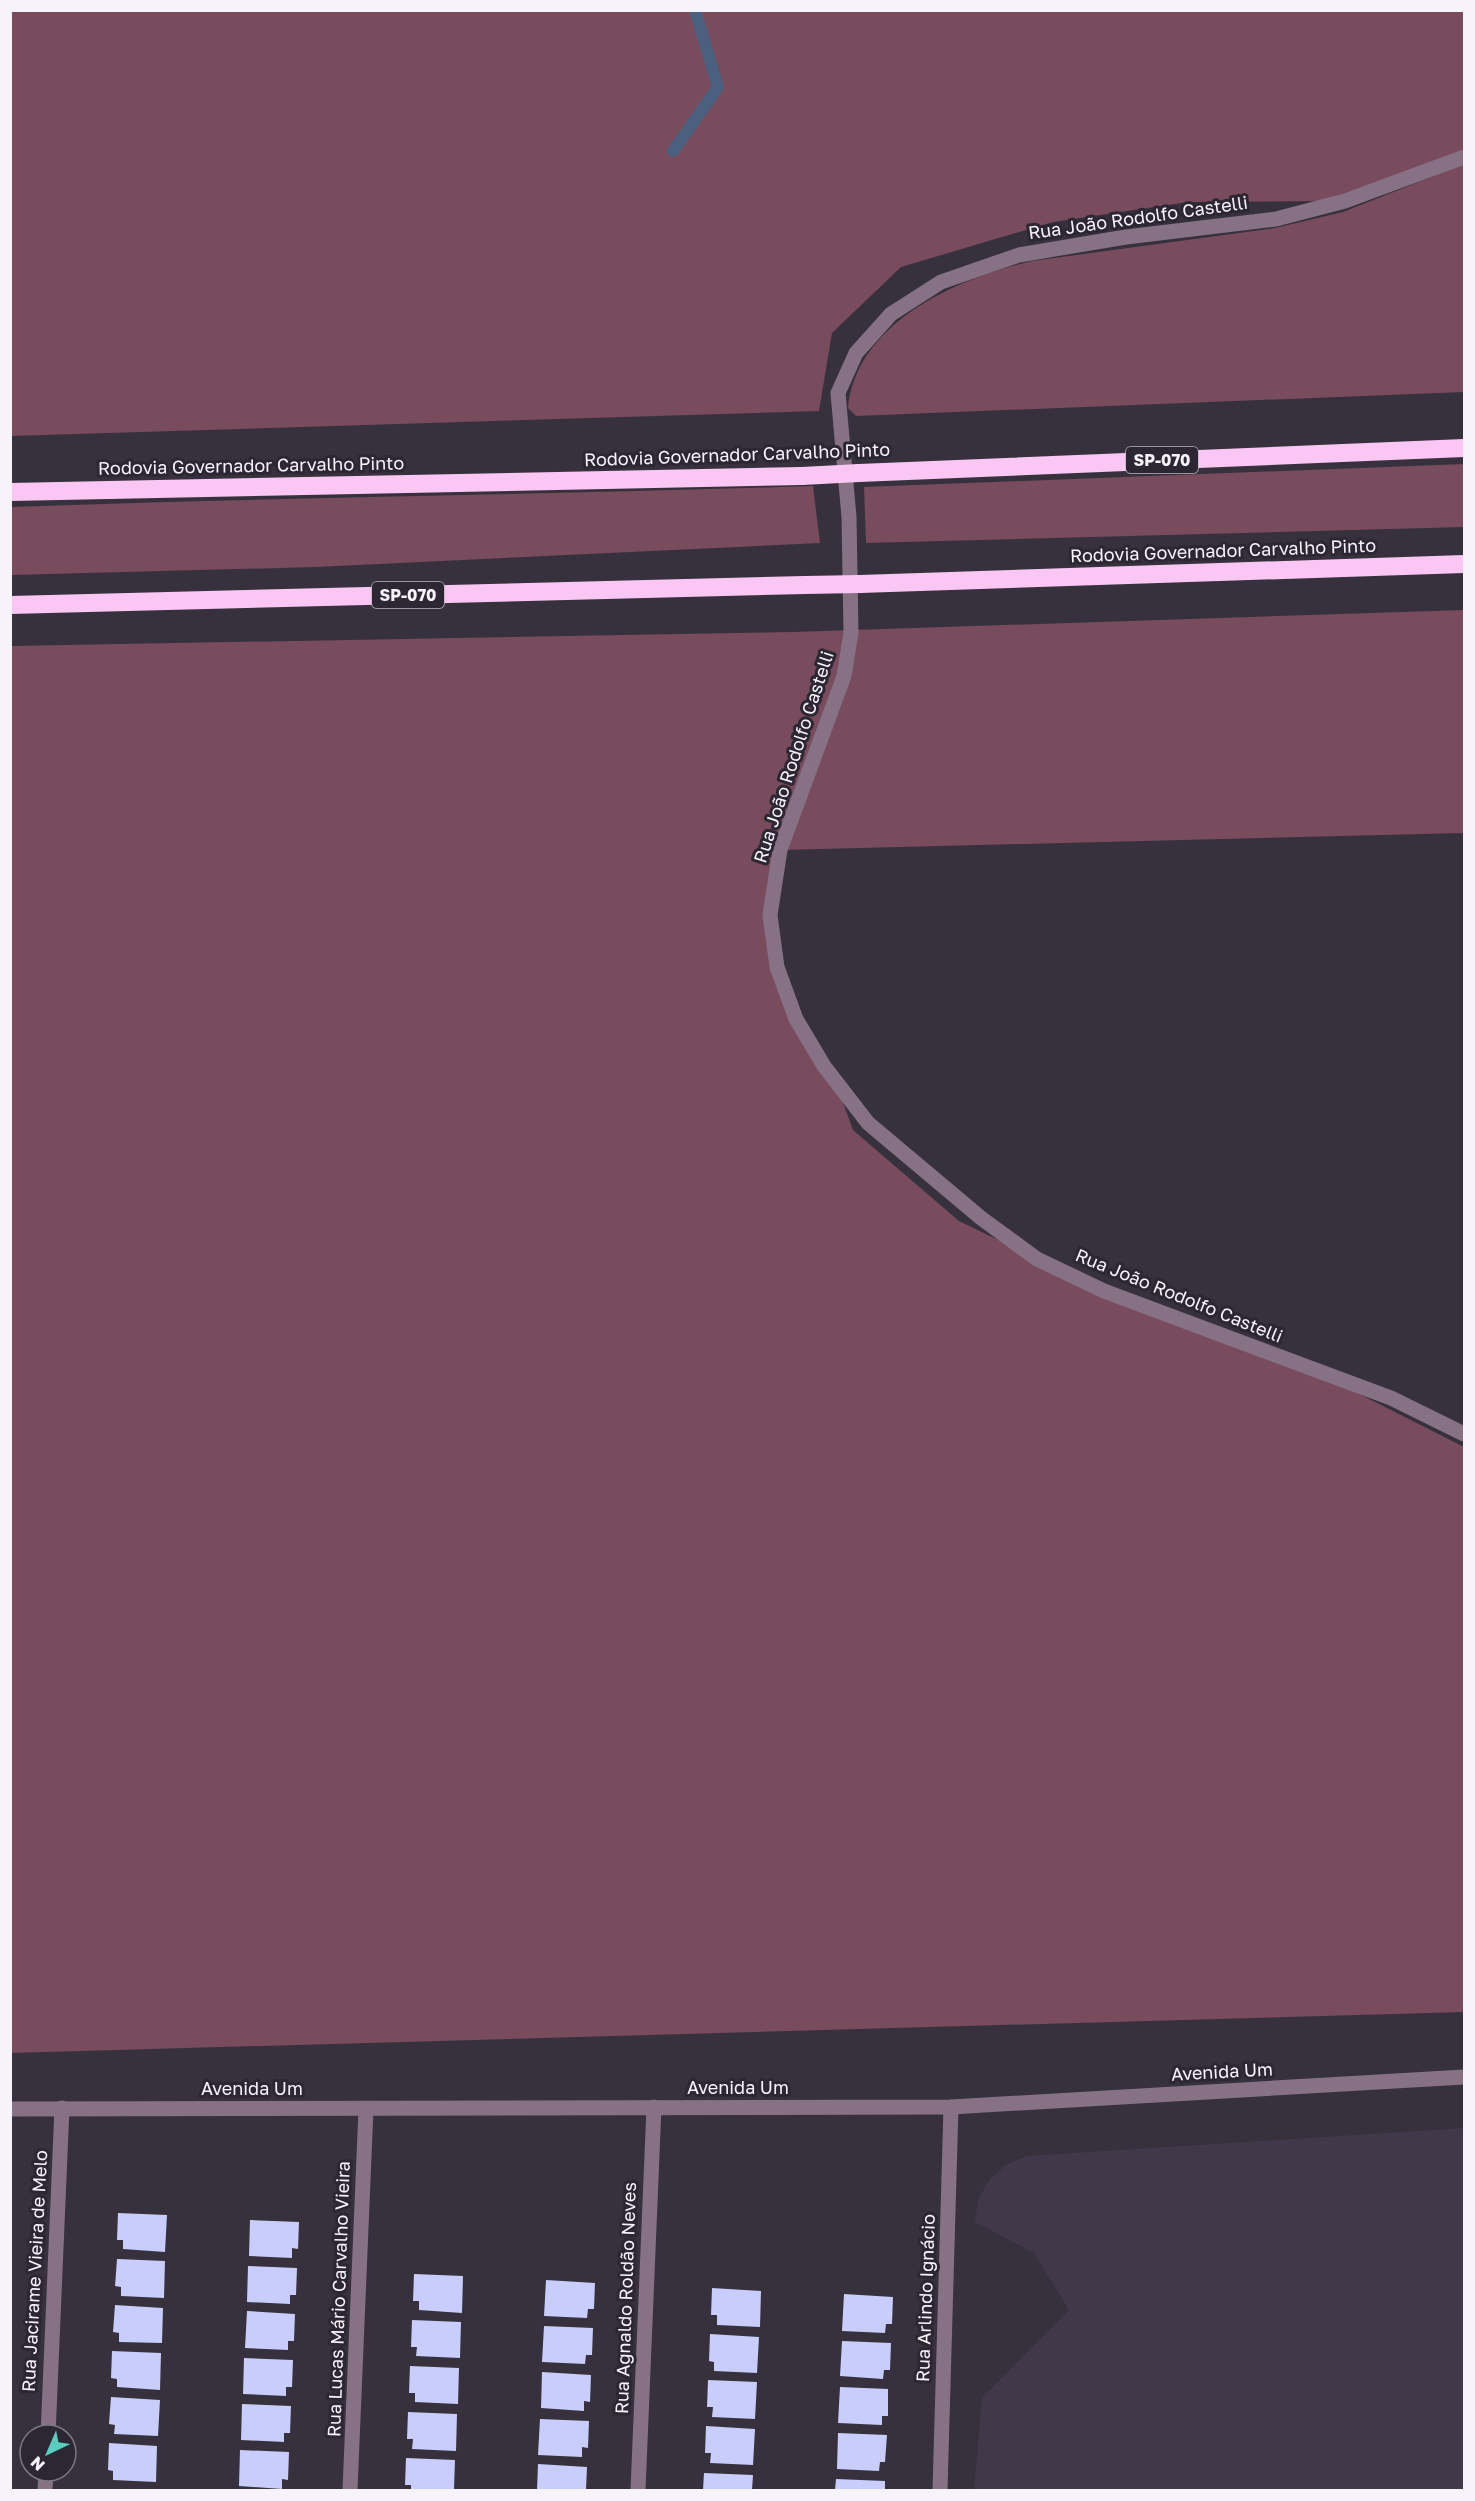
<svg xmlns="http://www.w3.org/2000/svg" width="1475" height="2501" viewBox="0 0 1475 2501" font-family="'Golos Text',sans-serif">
<rect width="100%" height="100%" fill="#36313c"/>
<polygon fill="#41394a" points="1464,2128 1464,2490 974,2490 982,2398 1069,2310 1034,2253 975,2222 978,2200 989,2180 1006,2165 1027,2156"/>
<g fill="#784b5d">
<polygon points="10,11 1464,11 1464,157 1345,201 1188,202 1053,222 901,267 832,333 819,411 11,436"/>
<path d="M 1464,164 L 1464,392 L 856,416 L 848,408 C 857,321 959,278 1032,261 L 1275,228 L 1343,212 Z"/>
<polygon points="1464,464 1464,527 866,543 864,487"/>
<path d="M 813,486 L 820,543 L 316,567 L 11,575 L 11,507 C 278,497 545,495 813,486 Z"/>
<polygon points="1464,610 1464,833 781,850 770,915 777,967 836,1083 853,1130 959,1221 1104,1291 1310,1369 1464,1447 1464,2012 11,2053 10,646 793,632"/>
</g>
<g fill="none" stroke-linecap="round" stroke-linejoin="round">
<polyline stroke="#4b5f7e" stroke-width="12" points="673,151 718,87 695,10"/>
</g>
<g fill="#c8cdfc">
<polygon points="118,2213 167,2215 165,2252 123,2249 123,2240 117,2240"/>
<polygon points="250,2220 299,2222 298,2249 292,2248 292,2258 249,2256"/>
<polygon points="117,2259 165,2261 164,2298 121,2296 121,2287 115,2286"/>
<polygon points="248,2266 297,2268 296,2295 290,2295 290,2304 247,2302"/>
<polygon points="414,2274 463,2276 462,2313 419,2310 419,2301 413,2301"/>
<polygon points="546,2280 595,2283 594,2309 588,2309 587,2318 544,2316"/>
<polygon points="712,2288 761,2291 760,2327 717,2325 717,2315 711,2315"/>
<polygon points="844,2294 893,2297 892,2324 886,2324 885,2333 842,2331"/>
<polygon points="115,2305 163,2308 162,2343 119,2342 119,2333 113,2332"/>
<polygon points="247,2311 295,2314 294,2341 288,2341 288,2350 245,2348"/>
<polygon points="412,2320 461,2322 460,2358 416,2356 417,2347 411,2347"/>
<polygon points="544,2326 593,2328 592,2355 586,2355 585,2364 542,2362"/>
<polygon points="710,2334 759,2337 757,2373 714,2371 714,2362 709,2361"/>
<polygon points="842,2341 891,2343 890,2370 884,2370 883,2379 840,2376"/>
<polygon points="112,2351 161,2353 160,2390 117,2387 117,2379 111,2378"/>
<polygon points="244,2358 293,2360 292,2387 286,2387 286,2396 243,2394"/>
<polygon points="410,2366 459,2368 458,2404 415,2402 415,2393 409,2393"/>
<polygon points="542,2372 591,2375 590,2402 584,2401 584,2411 541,2408"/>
<polygon points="708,2380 757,2382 755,2419 712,2417 713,2407 707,2407"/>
<polygon points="840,2387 888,2389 888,2416 882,2416 882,2425 838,2423"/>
<polygon points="111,2397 160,2400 158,2436 114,2434 115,2425 109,2424"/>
<polygon points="242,2404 291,2406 290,2433 284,2433 284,2442 241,2440"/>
<polygon points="408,2412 457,2414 456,2451 412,2449 413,2439 407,2439"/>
<polygon points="540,2419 589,2421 588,2448 582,2447 582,2457 538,2455"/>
<polygon points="706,2426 755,2429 753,2465 710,2463 711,2453 705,2453"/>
<polygon points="838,2433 887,2435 885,2462 880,2462 879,2471 837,2469"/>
<polygon points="109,2443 157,2446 156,2482 113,2480 113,2471 108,2470"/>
<polygon points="240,2450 289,2452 288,2480 282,2479 282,2489 239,2486"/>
<polygon points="406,2458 455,2460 454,2490 411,2490 411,2485 405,2485"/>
<polygon points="538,2464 587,2467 586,2490 537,2490"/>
<polygon points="704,2473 753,2475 752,2490 703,2490"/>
<polygon points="836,2479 885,2481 885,2490 835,2490"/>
</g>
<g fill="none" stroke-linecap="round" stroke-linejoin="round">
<g stroke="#867284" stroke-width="15">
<polyline points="1464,157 1345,201 1276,219 1126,237 1019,255 941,282 891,314 856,353 838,393 849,517 851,633 844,676 780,850 770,915 777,967 796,1019 824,1066 868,1123 981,1218 1037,1259 1104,1291 1391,1398 1464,1434"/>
<polyline points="10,2109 951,2107 1464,2077"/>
<polyline points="48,2435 62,2108"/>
<polyline points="45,2490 46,2471"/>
<polyline points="350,2490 366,2109"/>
<polyline points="638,2490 654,2107"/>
<polyline points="940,2490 951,2107"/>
</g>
<g stroke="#fac7f4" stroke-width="18">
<polyline points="859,473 1464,448"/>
<polyline points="10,492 802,476"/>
<polyline points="860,584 1464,564"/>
<polyline points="10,605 805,585"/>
</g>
<g stroke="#fac7f4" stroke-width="18">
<polyline points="802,476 859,473"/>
<polyline points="805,585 860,584"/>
</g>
</g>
<g text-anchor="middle" stroke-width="6" stroke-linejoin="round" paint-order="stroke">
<g fill="#2c2732" stroke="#b9b6bf" stroke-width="1.5">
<rect x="1126" y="447" width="72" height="26" rx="4.5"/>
<rect x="372" y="582" width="72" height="26" rx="4.5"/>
</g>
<g font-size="16" font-weight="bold" fill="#f6f3fb">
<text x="1162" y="466">SP-070</text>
<text x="408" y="601">SP-070</text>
</g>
<g font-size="18" fill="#f6f3fb" stroke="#2c2732">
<text transform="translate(1138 218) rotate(-8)" y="6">Rua João Rodolfo Castelli</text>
<text transform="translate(737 455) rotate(-2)" y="6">Rodovia Governador Carvalho Pinto</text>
<text transform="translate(251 466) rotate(-1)" y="6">Rodovia Governador Carvalho Pinto</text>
<text transform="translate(1223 551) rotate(-2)" y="6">Rodovia Governador Carvalho Pinto</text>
<text transform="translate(794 757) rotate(-72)" y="6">Rua João Rodolfo Castelli</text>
<text transform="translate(1179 1296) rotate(22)" y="6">Rua João Rodolfo Castelli</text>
<text transform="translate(1222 2072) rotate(-3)" y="6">Avenida Um</text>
<text x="738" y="2094">Avenida Um</text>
<text x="252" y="2095">Avenida Um</text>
<text transform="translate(35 2271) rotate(-87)" y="6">Rua Jacirame Vieira de Melo</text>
<text transform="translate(626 2298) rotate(-88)" y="6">Rua Agnaldo Roldão Neves</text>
<text transform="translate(926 2298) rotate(-88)" y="6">Rua Arlindo Ignácio</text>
<text transform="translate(339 2299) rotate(-88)" y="6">Rua Lucas Mário Carvalho Vieira</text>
</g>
</g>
<rect width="1475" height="2501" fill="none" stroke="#f6f3fb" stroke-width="24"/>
<g transform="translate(48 2453) rotate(224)"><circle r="28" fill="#2c2732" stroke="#7d7982" stroke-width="1.5"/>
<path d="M0-4.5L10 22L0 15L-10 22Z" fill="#59cebf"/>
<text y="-9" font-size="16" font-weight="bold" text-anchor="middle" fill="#f6f3fb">N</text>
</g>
</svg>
